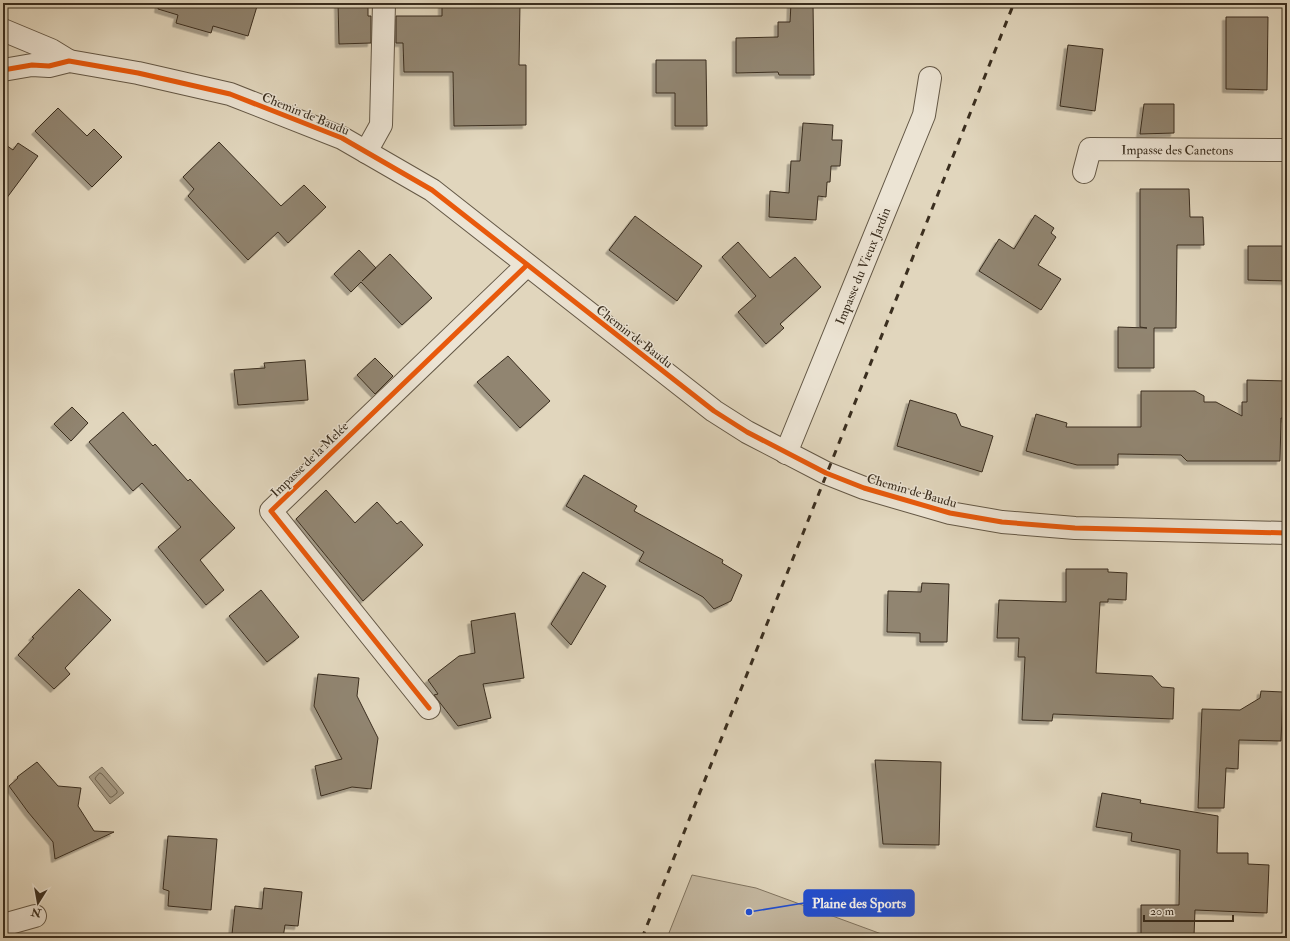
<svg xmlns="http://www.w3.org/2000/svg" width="1290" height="941" viewBox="0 0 1290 941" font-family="'IM FELL Double Pica',serif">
<defs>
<filter id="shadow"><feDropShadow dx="-3.5" dy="3.5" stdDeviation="0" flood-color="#0004"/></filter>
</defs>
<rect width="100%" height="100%" fill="#e1d6bd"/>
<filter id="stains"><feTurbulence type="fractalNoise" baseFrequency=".005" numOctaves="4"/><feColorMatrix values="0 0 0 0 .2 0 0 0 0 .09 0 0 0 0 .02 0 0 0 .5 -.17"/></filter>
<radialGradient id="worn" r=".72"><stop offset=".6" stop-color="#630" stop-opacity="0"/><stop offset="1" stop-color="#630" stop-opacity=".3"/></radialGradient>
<polygon fill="#c5b9a2" stroke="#807460" points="692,875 756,888 887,936 1203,937 667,938"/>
<polygon fill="#a89d87" stroke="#7c715d" points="102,767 124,793 110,804 89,777"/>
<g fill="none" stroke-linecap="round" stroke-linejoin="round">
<polygon stroke="#716653" stroke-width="1" points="100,773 102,774 117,791 117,793 112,797 110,797 95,779 96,777"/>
</g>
<g fill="#918571" stroke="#3a2e1f" filter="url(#shadow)">
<polygon points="159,3 258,3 248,36 213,26 211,33 176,23 178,15 158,9"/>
<polygon points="338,3 368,3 368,16 371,16 371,43 339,44"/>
<polygon points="442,3 520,3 519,65 526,65 526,125 454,126 453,72 404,72 403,43 396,43 396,16 442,16"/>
<polygon points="791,3 813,3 814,75 779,75 778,72 736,73 736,38 778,37 778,22 790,22"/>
<polygon points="1226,17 1268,17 1267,90 1226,89"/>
<polygon points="1068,45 1103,49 1095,111 1060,106"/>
<polygon points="656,60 706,60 707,126 675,126 675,93 656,93"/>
<polygon points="1144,104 1174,104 1174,133 1140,134"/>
<polygon points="58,108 87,136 94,129 122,157 92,187 35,131"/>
<polygon points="803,123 833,125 832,140 842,140 840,166 831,166 830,182 827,182 826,197 818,196 816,220 769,217 770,191 789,193 791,161 800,161"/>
<polygon points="219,142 281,206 304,185 326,207 288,243 278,232 248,260 188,196 194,189 183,177"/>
<polygon points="3,143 13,150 18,143 38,156 3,203"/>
<polygon points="1140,189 1189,189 1190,217 1203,217 1204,245 1177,245 1176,328 1154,328 1154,368 1118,368 1118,327 1147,328 1140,327"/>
<polygon points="1035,215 1054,228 1051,233 1056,237 1038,265 1061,279 1041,310 979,271 999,239 1014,249"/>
<polygon points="635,216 702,266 677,301 609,250"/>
<polygon points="738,242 770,278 795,257 821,287 780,324 784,328 766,344 738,312 756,296 722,257"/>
<polygon points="1248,246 1287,246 1287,281 1248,280"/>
<polygon points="359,250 376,268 362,281 390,254 432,298 402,325 361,282 351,292 334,274"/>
<polygon points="508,356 550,401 520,428 477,382"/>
<polygon points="375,358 393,376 375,394 357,375"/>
<polygon points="305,360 308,400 238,405 234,370 265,368 264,363"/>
<polygon points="1247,380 1287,381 1287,419 1281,418 1280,461 1187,461 1181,455 1118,454 1118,465 1077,465 1026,451 1036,414 1067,423 1066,427 1141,427 1141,391 1195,391 1204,396 1204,402 1216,402 1242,416 1242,402 1247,402"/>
<polygon points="910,400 956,414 961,426 993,436 982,472 897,446"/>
<polygon points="72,407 88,423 71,441 54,424"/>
<polygon points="123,412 153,446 155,444 188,481 190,479 235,528 200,560 224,590 206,605 158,547 181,527 142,483 133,491 89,442"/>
<polygon points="584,475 637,506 634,511 723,560 722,563 742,575 731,601 714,609 703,597 639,561 644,552 566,506"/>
<polygon points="326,490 355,523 377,502 397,524 401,521 423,545 363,601 296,519"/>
<polygon points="1066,569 1108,569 1108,572 1127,573 1126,600 1108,599 1108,602 1100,602 1096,673 1152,676 1162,687 1174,688 1173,719 1053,714 1052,721 1022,720 1025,657 1018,657 1019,638 997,638 999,600 1066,602"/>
<polygon points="583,572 606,586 571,645 551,624"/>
<polygon points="922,583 949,584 947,642 920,642 920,633 887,632 888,591 921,592"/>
<polygon points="79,589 111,620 65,668 70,674 54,689 18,655 34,638 32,637"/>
<polygon points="261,590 299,637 267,662 229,616"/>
<polygon points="515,613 524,678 483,684 491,718 458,726 434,695 438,694 428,680 459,656 475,653 471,621"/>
<polygon points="318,674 359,678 357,696 378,738 371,789 352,787 321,796 315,766 342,759 314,706"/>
<polygon points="1261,691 1283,692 1281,741 1239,740 1238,769 1226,768 1224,808 1198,808 1202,709 1240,710 1260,698"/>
<polygon points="875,760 941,762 939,845 883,844"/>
<polygon points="37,762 58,786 81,788 78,806 94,831 114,832 55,859 53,842 28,812 9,786 18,778 17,777"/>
<polygon points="1102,793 1141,800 1140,803 1218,816 1217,853 1248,853 1248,864 1269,865 1267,913 1195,910 1194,936 1141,937 1141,905 1179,905 1180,850 1131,841 1132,833 1096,827"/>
<polygon points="168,836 217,839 211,910 168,906 169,891 163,889"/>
<polygon points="264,888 302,892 298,926 285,925 283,938 232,934 235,906 262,909"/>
</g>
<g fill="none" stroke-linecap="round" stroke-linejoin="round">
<g stroke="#645846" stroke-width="24">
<g id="minor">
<polyline points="3,30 51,50 69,61"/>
<polyline points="3,70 32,65 49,66 69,61 138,73 230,94 342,138 432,190 714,411 747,432 826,473 864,488 950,513 1002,522 1075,528 1287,533"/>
<polyline points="366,152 381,125 384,3"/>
<path id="s1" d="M 1084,172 L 1090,149 L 1287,150"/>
<path id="s2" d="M 786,453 L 924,115 L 930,78"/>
<polyline points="429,708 271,511 527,265"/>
<polyline points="3,925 35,916"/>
</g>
</g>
<use href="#minor" stroke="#ece4d4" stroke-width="22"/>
<polyline stroke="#3a2e1f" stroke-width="3" stroke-dasharray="7 7" stroke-linecap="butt" points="642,938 1014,3"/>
<g stroke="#ece4d4" stroke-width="8">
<g id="cycleway">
<polyline points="3,70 32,65 49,66 69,61 138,73 230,94 342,138 432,190 714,411 747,432 826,473 864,488 950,513 1002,522 1075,528 1287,533"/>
<polyline points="429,708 271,511 527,265"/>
</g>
</g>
<use href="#cycleway" stroke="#e8590c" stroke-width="5"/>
</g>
<g text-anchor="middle" stroke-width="3" stroke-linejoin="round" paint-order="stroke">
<g font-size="13" fill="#3a2e1f" stroke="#ece4d4">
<text transform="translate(306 113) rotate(22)" y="5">Chemin de Baudu</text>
<text dy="5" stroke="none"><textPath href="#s1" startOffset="111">Impasse des Canetons</textPath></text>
<text dy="5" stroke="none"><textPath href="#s2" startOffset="202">Impasse du Vieux Jardin</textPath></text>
<text transform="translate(635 336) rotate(38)" y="5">Chemin de Baudu</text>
<text transform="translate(309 459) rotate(-44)" y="5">Impasse de la Melée</text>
<text transform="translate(912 490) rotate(16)" y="5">Chemin de Baudu</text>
</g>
</g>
<path fill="none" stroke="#1d4ed8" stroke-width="1.5" d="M749 912L804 903"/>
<circle fill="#1d4ed8" stroke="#ece4d4" stroke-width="1.5" cx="749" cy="912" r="4"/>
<rect fill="#1d4ed8" stroke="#1d4ed8" stroke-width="1.5" x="804" y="890" width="110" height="26" rx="4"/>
<g font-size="14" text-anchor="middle" font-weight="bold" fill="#fff">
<text x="859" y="908">Plaine des Sports</text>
</g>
<rect width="1290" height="941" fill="none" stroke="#e1d6bd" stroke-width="16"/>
<rect x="4" y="4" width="1282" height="933" fill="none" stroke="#3a2e1f" stroke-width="2"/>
<rect x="8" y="8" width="1274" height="925" fill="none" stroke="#3a2e1f"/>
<g transform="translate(38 903) rotate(191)" stroke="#ece4d4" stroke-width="3" paint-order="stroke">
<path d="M0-3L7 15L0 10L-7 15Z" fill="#3a2e1f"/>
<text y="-6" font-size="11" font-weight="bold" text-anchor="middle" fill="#3a2e1f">N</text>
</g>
<path d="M1144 915v6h89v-6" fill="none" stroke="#3a2e1f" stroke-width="2"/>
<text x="1150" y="915" font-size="12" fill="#3a2e1f" stroke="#ece4d4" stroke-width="3" paint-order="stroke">20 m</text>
<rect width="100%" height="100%" filter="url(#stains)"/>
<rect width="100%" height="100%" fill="url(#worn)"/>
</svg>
